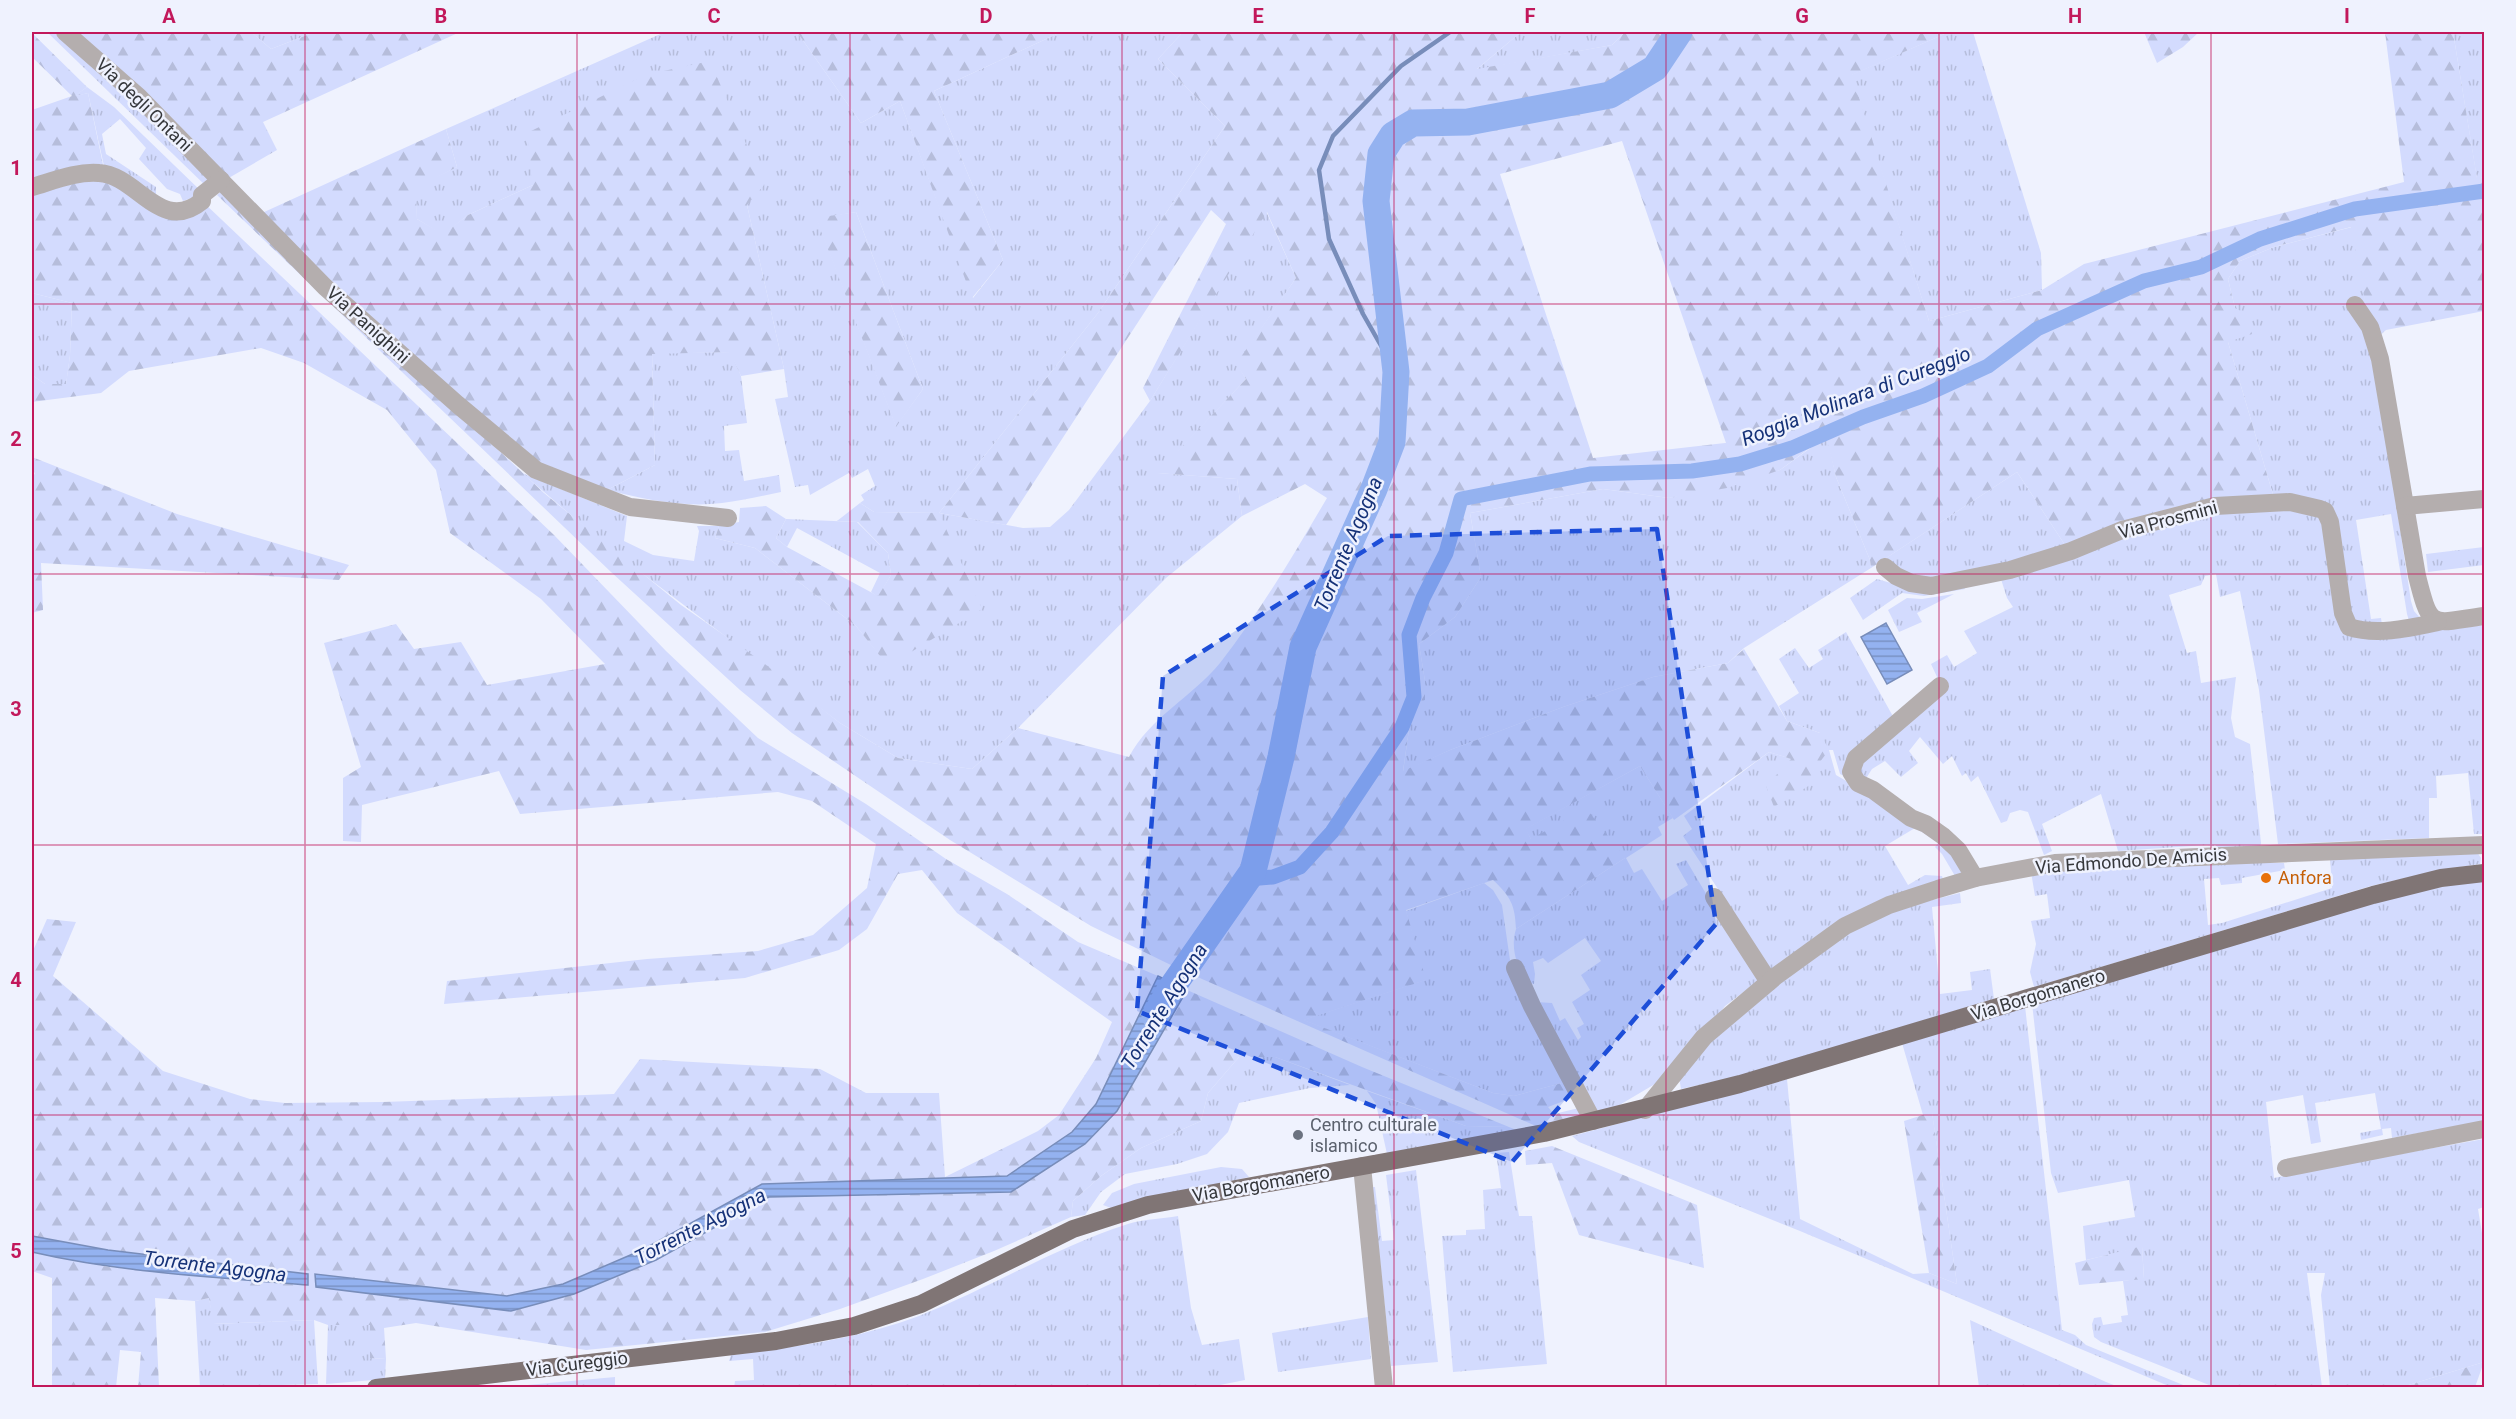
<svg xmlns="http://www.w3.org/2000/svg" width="2516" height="1419" viewBox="0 0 2516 1419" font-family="Roboto,sans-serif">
<defs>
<pattern id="grass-tufts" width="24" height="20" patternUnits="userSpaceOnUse" patternTransform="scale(1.5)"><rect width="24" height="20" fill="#d3dbfe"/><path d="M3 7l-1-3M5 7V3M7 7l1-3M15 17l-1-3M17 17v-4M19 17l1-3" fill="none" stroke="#b6bddb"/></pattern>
<pattern id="forest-firs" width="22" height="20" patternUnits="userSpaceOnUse" patternTransform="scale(1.5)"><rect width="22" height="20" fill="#d3dbfe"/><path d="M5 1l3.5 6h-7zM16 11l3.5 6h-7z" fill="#b6bddb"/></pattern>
<pattern id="water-rules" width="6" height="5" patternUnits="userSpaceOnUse" patternTransform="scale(1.5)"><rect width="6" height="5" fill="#94b2f0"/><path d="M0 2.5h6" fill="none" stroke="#7a92c4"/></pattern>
</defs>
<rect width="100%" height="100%" fill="#eff2fe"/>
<g fill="url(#grass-tufts)" fill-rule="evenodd">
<polygon points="47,32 60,32 214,183 208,188"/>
<polygon points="251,32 315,32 271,49"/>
<path d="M 665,32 L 797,32 L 861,123 L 900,101 L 973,298 L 1003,260 L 934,91 L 1061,32 L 1183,32 L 1158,59 L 1225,126 L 1098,313 L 939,513 L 1023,528 L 1050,527 L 1069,510 L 1150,401 L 1266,211 L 1296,278 L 1237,364 L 1246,379 L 1158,473 L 1237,479 L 1242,516 L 1166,578 L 1018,728 L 972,769 L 898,758 L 840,723 L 615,553 L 522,473 L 627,516 L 624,541 L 653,555 L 694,561 L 699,531 L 697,526 L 719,526 L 715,538 L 755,548 L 856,626 L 888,665 L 938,513 L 874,512 L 860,503 L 864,500 L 861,495 L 875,486 L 868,469 L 852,478 L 849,473 L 810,495 L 808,485 L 795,487 L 775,399 L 788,397 L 784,369 L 747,205 L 533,185 L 468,215 L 443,235 L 417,219 L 415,187 L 457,167 L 446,129 ZM 856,212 L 923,389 L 896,426 L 817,219 Z"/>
<polygon points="1521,32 1625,32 1612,45 1476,70"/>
<polygon points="1949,32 1973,32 2041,253 2042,290 1929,321 1851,75"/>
<polygon points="2453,32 2484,32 2484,177 2477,179"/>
<polygon points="87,87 114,107 204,194 183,201 180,194 167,189 139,159 146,148 120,119 102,134 106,154 156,187 156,195 104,166 88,93 73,97"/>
<polygon points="2352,227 2362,280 2411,601 2414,611 2422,620 2410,624 2407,614 2391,514 2356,520 2371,619 2381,618 2382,625 2355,623 2349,611 2334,520 2274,498 2228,342 2235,308 2228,279 2240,261 2274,247"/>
<polygon points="32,293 72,303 70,355 66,385 45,384 32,375"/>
<path d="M 731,352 L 741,376 L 747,423 L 724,426 L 725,451 L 739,450 L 744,481 L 779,475 L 781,492 C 761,496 741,501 722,503 C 683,508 644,499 607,490 L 655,465 L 652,353 Z"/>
<polygon points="1827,436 1836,477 1870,560 1871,568 1744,648 1728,663 1653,677 1563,707 1450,750 1403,772 1412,708 1425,681 1419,644 1455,617 1481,577 1470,513 1603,489 1669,498 1780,470"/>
<polygon points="2017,472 2065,545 2011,566 1917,579 1883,560"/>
<polygon points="2282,508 2321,514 2337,620 2395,635 2484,625 2484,834 2474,834 2468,773 2436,776 2437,798 2429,798 2429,838 2278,844 2259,690 2240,591 2220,597 2216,574 2205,576 2201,585 2169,595 2187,653 2196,651 2201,683 2236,677 2231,718 2235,737 2250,744 2261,843 2260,847 2226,849 2207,845 2118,851 2101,794 2042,824 2052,851 2044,855 2028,812 2020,810 2010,813 2007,821 2001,823 1978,776 1971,782 1966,773 1962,776 1952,756 1943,764 1920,737 1909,751 1918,763 1901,777 1885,761 1872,769 1865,780 1858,767 1938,679 1931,664 1947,655 1954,667 1977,653 1964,631 2013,607 2007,598 2000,576 2120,536 2214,512"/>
<polygon points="786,519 857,522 888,553 891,575 878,597 871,592 880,573 797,528 787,547 776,538"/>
<polygon points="2484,547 2484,565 2428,572 2426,554"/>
<polygon points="1877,579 1908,588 1963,584 1965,589 1924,596 1902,593 1863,620 1850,598"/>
<polygon points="1954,594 1917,613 1922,622 1899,632 1888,610 1907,598 1922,599"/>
<path d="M 1846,632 L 1895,720 L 1848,778 L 1840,774 L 1833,750 L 1829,750 L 1836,775 L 1923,826 L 1969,871 L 1955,876 L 1942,854 L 1935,847 L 1939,842 L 1915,828 L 1885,846 L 1908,885 L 1925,875 L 1942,876 L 1943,879 L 1770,972 L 1725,1006 L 1714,1021 L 1655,1084 L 1611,1110 L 1595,1113 L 1536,1002 L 1552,1003 L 1560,1021 L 1565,1018 L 1578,1040 L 1581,1037 L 1577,1028 L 1584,1024 L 1572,1002 L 1590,990 L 1581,975 L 1601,961 L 1585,938 L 1548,963 L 1543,958 L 1533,962 L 1535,974 L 1534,984 L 1526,982 C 1517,966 1510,948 1516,929 L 1625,858 L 1531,839 L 1525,829 L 1640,766 L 1673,818 L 1658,827 L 1662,835 L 1626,858 L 1634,873 L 1642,869 L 1662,901 L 1688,885 L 1676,864 L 1686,860 L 1708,897 L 1718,889 L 1683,836 L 1692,829 L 1684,816 L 1769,752 L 1792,759 L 1813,771 L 1820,733 L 1787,721 L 1779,706 L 1799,693 L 1779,659 L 1795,648 L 1809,668 L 1823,659 L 1818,650 Z"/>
<polygon points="2477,852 2481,858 2480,864 2440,870 2371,886 2034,987 2030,972 2036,944 2031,921 2050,918 2047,894 2035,896 2031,872 2223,863 2284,863 2285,870 2242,878 2242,883 2221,885 2219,878 2204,879 2208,925 2222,923 2332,888 2330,857"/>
<polygon points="2484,879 2484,1121 2392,1138 2391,1128 2382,1129 2383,1135 2361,1140 2360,1133 2381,1129 2375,1093 2315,1103 2321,1142 2311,1144 2303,1095 2266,1102 2274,1178 2354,1162 2484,1139 2484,1207 2478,1209 2484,1245 2484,1362 2402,1387 2330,1387 2321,1295 2325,1273 2307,1273 2322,1387 2214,1387 2101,1342 2094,1337 2092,1324 2094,1318 2101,1317 2103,1325 2122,1322 2121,1316 2128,1315 2123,1281 2144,1278 2142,1247 2086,1260 2083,1226 2135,1217 2129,1180 2058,1193 2051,1173 2032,1003 2372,900"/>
<polygon points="1484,883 1493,890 1502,905 1511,967 1569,1081 1514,1096 1493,1093 1303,1020 1425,980 1406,911"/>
<polygon points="1960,893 1961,903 1932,907 1940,994 1972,990 1970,972 1990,969 1994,999 1743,1075 1681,1089 1679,1077 1708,1043 1772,987 1849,932 1889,911"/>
<polygon points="2025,1006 2062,1330 2075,1335 2086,1345 2188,1387 2171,1387 1800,1231 1579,1142 1572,1136 1787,1079 1800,1219 1913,1274 1929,1273 1957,1284 1932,1113 1923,1115 1902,1043"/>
<polygon points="1239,1057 1275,1057 1350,1085 1310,1088 1239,1103 1228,1132 1207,1154 1177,1164 1125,1174 1101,1192 1085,1215 1071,1217 1073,1201 1101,1176 1141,1148 1201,1121 1208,1093"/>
<polygon points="1367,1091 1466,1126 1509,1127 1519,1131 1387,1154 1376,1104"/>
<polygon points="1509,1152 1519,1216 1532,1216 1547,1364 1453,1372 1442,1236 1466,1235 1466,1230 1485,1229 1483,1190 1501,1188 1496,1153"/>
<polygon points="1221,1167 1242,1169 1249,1177 1111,1208 1103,1205 1112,1193 1134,1184"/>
<polygon points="1416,1170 1438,1362 1391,1366 1372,1187 1375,1187 1382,1241 1394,1240 1386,1175"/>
<path d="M 1178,1216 L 1191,1308 L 1202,1345 L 1239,1339 L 1245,1380 L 1205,1388 L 734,1388 L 735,1381 L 754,1380 L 753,1359 L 729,1361 L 731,1355 C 794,1347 858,1339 919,1316 C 990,1288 1056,1247 1128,1224 C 1144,1219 1162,1219 1178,1216 Z"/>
<polygon points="209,1298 214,1324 314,1320 318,1384 200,1387 195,1301"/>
<polygon points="1368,1317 1371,1359 1278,1372 1272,1333"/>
<polygon points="1970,1320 2106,1382 2119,1387 1979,1387"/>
<polygon points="328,1325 370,1325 370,1358 386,1359 385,1379 326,1384"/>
<polygon points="615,1377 615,1387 506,1387"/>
</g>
<g fill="url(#forest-firs)" fill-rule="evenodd">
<polygon points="77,32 251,32 271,49 315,32 460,32 263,122 277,150 227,179"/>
<polygon points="797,32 1061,32 934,91 1003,260 972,298 900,101 861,123"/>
<path d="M 1183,32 L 1521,32 L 1477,69 L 1612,45 L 1625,32 L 1949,32 L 1852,75 L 1929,321 L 2042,290 L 2084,264 L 2404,182 L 2385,32 L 2453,32 L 2477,178 L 2484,177 L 2484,311 L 2386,330 L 2378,337 L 2366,307 L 2351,227 L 2274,247 L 2240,261 L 2228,279 L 2235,308 L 2246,314 L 2252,334 L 2228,342 L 2274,498 L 2065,545 L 2017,472 L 1871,568 L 1870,560 L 1836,477 L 1826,436 L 1780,470 L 1727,488 L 1669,498 L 1603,489 L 1470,513 L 1481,577 L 1455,617 L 1419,644 L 1425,681 L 1425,700 L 1412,708 L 1403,771 L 1450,750 L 1563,707 L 1653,677 L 1728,663 L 1744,649 L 1787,721 L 1820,733 L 1829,750 L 1813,771 L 1815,782 L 1774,807 L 1766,786 L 1791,759 L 1769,752 L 1674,820 L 1640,766 L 1526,829 L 1531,839 L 1586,808 L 1625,858 L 1516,929 C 1515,905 1511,897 1493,880 L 1406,910 L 1426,980 L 1304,1020 L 1493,1093 L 1514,1096 L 1569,1081 L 1577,1096 L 1548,1107 L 1554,1114 L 1583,1107 L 1586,1116 L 1538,1127 L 1177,968 L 1091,926 L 950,840 L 792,733 L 740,690 L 611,572 L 217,195 L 223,190 L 544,493 L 681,605 L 761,661 L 840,723 L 898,758 L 972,769 L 1018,728 L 1129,757 C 1149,718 1192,697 1220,663 C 1260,612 1294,554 1327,498 L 1305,484 L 1242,516 L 1237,479 L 1157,473 L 1246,379 L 1236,364 L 1296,278 L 1267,212 L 1150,401 L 1143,388 L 1226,224 L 1211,210 L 1006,525 L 939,513 L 982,609 L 888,666 L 856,626 L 755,548 L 715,538 L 719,526 L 739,522 L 740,508 L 766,506 L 786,519 L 776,538 L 787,547 L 878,596 L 891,575 L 888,553 L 858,522 L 837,521 L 860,503 L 874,512 L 939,513 L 1098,313 L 1225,126 L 1158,59 ZM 1622,141 L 1726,443 L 1725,443 L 1593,458 L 1500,174 Z"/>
<polygon points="2144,32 2199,32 2183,47 2157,63"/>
<polygon points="32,33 87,87 75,96 88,93 105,174 162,208 202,201 554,535 666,651 758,738 866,804 946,859 1007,894 1078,942 1158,976 1096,1104 1072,1132 1007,1176 762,1184 643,1250 563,1284 507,1296 315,1274 511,1311 574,1294 656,1260 769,1197 1011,1192 1085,1144 1117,1111 1187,990 1362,1067 1509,1127 1466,1126 1275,1057 1239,1057 1208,1093 1201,1121 1141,1148 1101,1176 1073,1201 1071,1217 994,1251 923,1279 840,1309 765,1332 586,1350 416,1323 384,1328 386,1359 370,1358 370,1325 328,1325 314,1320 213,1324 209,1298 195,1301 155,1298 159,1387 138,1387 141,1352 120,1350 116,1387 52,1387 52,1278 32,1271 32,1252 108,1267 308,1285 308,1274 108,1250 32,1236 32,953 47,919 76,922 53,976 163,1071 250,1099 285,1103 383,1102 614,1094 640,1059 820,1069 866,1093 939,1093 945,1177 1038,1131 1059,1115 1096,1058 1112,1022 957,913 922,870 898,874 867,929 839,950 745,978 444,1004 447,981 647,959 758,951 813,935 867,888 876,844 812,801 778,792 520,814 499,771 362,805 361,842 343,841 343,778 361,767 324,643 396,624 414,649 461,642 487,685 605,664 541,599 450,533 436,470 387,410 304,363 261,348 129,371 101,393 32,402 32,375 45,384 66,384 70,355 72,303 32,293 32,110 72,96 32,57"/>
<polygon points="710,61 764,185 747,205 784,369 741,376 730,352 652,354 655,465 607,490 539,465 384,333 262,213 446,129 457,167 416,188 417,219 443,234 468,215 533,185 527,133 645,75"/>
<polygon points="856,212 923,389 896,427 816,218"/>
<polygon points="32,457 177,514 349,565 339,580 41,563 43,610 32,613 32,479 35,473 32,471"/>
<polygon points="1932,1112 1957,1284 1929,1273 1904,1121"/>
<polygon points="1552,1146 1697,1205 1704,1268 1579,1235 1552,1163 1526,1165 1525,1151"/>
<polygon points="2142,1246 2144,1279 2079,1285 2075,1263"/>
<polygon points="2484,1362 2475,1387 2402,1387"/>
</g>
<g fill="url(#water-rules)" stroke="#788dba" stroke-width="1.5">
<polygon points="1886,623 1912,670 1887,684 1861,637"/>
<polygon points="1158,976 1187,990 1117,1111 1085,1144 1011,1192 769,1197 656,1260 574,1294 511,1311 316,1287 315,1274 507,1296 563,1284 642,1250 762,1184 1007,1176 1072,1132 1096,1104"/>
<path d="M 32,1236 L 108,1250 L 308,1274 L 308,1285 C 216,1277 122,1273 32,1252 Z"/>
</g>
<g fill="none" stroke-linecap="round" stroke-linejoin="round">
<polyline stroke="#788dba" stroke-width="4.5" points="1396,372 1363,314 1329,239 1319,170 1333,136 1401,66 1450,32"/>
<polyline stroke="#94b2f0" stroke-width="15" points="1248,879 1273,877 1300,867 1332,832 1402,727 1414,697 1409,635 1423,598 1446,553 1461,499 1590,474 1692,471 1740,464 1792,448 1863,417 1923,396 1988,366 2037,329 2144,281 2201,267 2260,239 2355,209 2484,191"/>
<polyline stroke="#94b2f0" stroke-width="27" points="1155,1016 1170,990 1253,871 1281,757 1303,647 1374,489 1392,442 1396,372 1376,201 1381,154 1393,135 1413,123 1468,122 1610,95 1655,68 1679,32"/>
<g stroke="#b4aeae" stroke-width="18">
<polyline points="65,32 139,97 325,287 457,404 536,470 630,507 728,518"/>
<path d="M 32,187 C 53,181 77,171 99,173 C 137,175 161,235 202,201 L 202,195 L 221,180"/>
<path d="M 2355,305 L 2370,327 L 2380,359 L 2417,576 C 2431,632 2431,623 2484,616"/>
<polyline points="2405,506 2484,499"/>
<path d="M 1885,567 L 1896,576 L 1911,583 L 1931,586 L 2010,570 L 2071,551 L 2122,530 L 2215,506 L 2290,502 L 2320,509 L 2325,511 L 2330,522 L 2343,613 L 2349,627 C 2377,636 2410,628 2438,622"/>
<polyline points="1940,686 1856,758 1851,772 1858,783 1873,790 1911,818 1926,824 1943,836 1958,850 1975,878"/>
<polyline points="1714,897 1769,982"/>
<polyline points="1515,968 1532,1006 1593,1121"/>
<polyline points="1645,1110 1704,1037 1776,976 1845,926 1889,905 1938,889 1975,878 2055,863 2484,845"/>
<polyline points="1362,1166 1384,1388"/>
<polyline points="2286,1168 2484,1129"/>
</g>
<polyline stroke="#807575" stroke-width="18" points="376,1388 776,1341 854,1326 921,1304 1073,1229 1148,1205 1544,1133 1740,1084 2373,895 2441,878 2484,873"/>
</g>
<path fill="#1d4ed8" fill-opacity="0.2" stroke="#1d4ed8" stroke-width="4.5" stroke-dasharray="12 8" stroke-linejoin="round" d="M 1657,529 L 1716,924 L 1512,1162 L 1137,1011 L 1163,676 L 1388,536 Z"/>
<path fill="none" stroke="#c2185b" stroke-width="1.5" stroke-opacity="0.55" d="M 305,32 L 305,1388M 577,32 L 577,1388M 850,32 L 850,1388M 1122,32 L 1122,1388M 1394,32 L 1394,1388M 1666,32 L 1666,1388M 1939,32 L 1939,1388M 2211,32 L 2211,1388M 32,304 L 2484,304M 32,574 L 2484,574M 32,845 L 2484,845M 32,1115 L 2484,1115"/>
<circle fill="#e8710a" stroke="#eff2fe" stroke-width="2" cx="2266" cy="878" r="6"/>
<circle fill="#6b7280" stroke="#eff2fe" stroke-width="2" cx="1298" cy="1135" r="6"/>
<g text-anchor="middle" stroke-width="5" stroke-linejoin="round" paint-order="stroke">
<g font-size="18" fill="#35373b" stroke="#eff2fe">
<text transform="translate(144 105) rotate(44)" y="6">Via degli Ontani</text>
<text transform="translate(368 325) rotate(42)" y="6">Via Panighini</text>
<text transform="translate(2168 520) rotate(-15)" y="6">Via Prosmini</text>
<text transform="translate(2131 861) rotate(-4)" y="6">Via Edmondo De Amicis</text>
<text transform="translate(2038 995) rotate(-17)" y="6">Via Borgomanero</text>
<text transform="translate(1261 1184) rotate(-10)" y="6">Via Borgomanero</text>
<text transform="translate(577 1364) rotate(-7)" y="6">Via Cureggio</text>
</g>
<g font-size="18" fill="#c56008" stroke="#eff2fe" text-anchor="start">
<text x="2278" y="884">Anfora</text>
</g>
<g font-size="18" fill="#5b616d" stroke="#eff2fe" text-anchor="start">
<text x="1310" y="1131">Centro culturale<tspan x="1310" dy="21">islamico</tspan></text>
</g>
<g font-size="20" font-style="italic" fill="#163278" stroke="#eff2fe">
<text transform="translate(1856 396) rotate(-21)" y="7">Roggia Molinara di Cureggio</text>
<text transform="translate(1348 544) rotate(-67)" y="7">Torrente Agogna</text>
<text transform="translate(1164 1006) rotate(-58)" y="7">Torrente Agogna</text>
<text transform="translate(700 1226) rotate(-27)" y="7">Torrente Agogna</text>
<text transform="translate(215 1266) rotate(7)" y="7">Torrente Agogna</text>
</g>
</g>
<rect width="2516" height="1419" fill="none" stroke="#eff2fe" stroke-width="66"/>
<rect x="33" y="33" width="2450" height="1353" fill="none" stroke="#c2185b" stroke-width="2"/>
<g font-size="20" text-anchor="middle" font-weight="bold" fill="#c2185b">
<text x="169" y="23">A</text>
<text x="441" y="23">B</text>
<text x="714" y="23">C</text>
<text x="986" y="23">D</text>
<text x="1258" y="23">E</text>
<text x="1530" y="23">F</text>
<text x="1802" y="23">G</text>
<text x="2075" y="23">H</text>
<text x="2347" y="23">I</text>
<text x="16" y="175">1</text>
<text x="16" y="446">2</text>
<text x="16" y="716">3</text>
<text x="16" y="987">4</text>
<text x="16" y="1258">5</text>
</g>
</svg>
